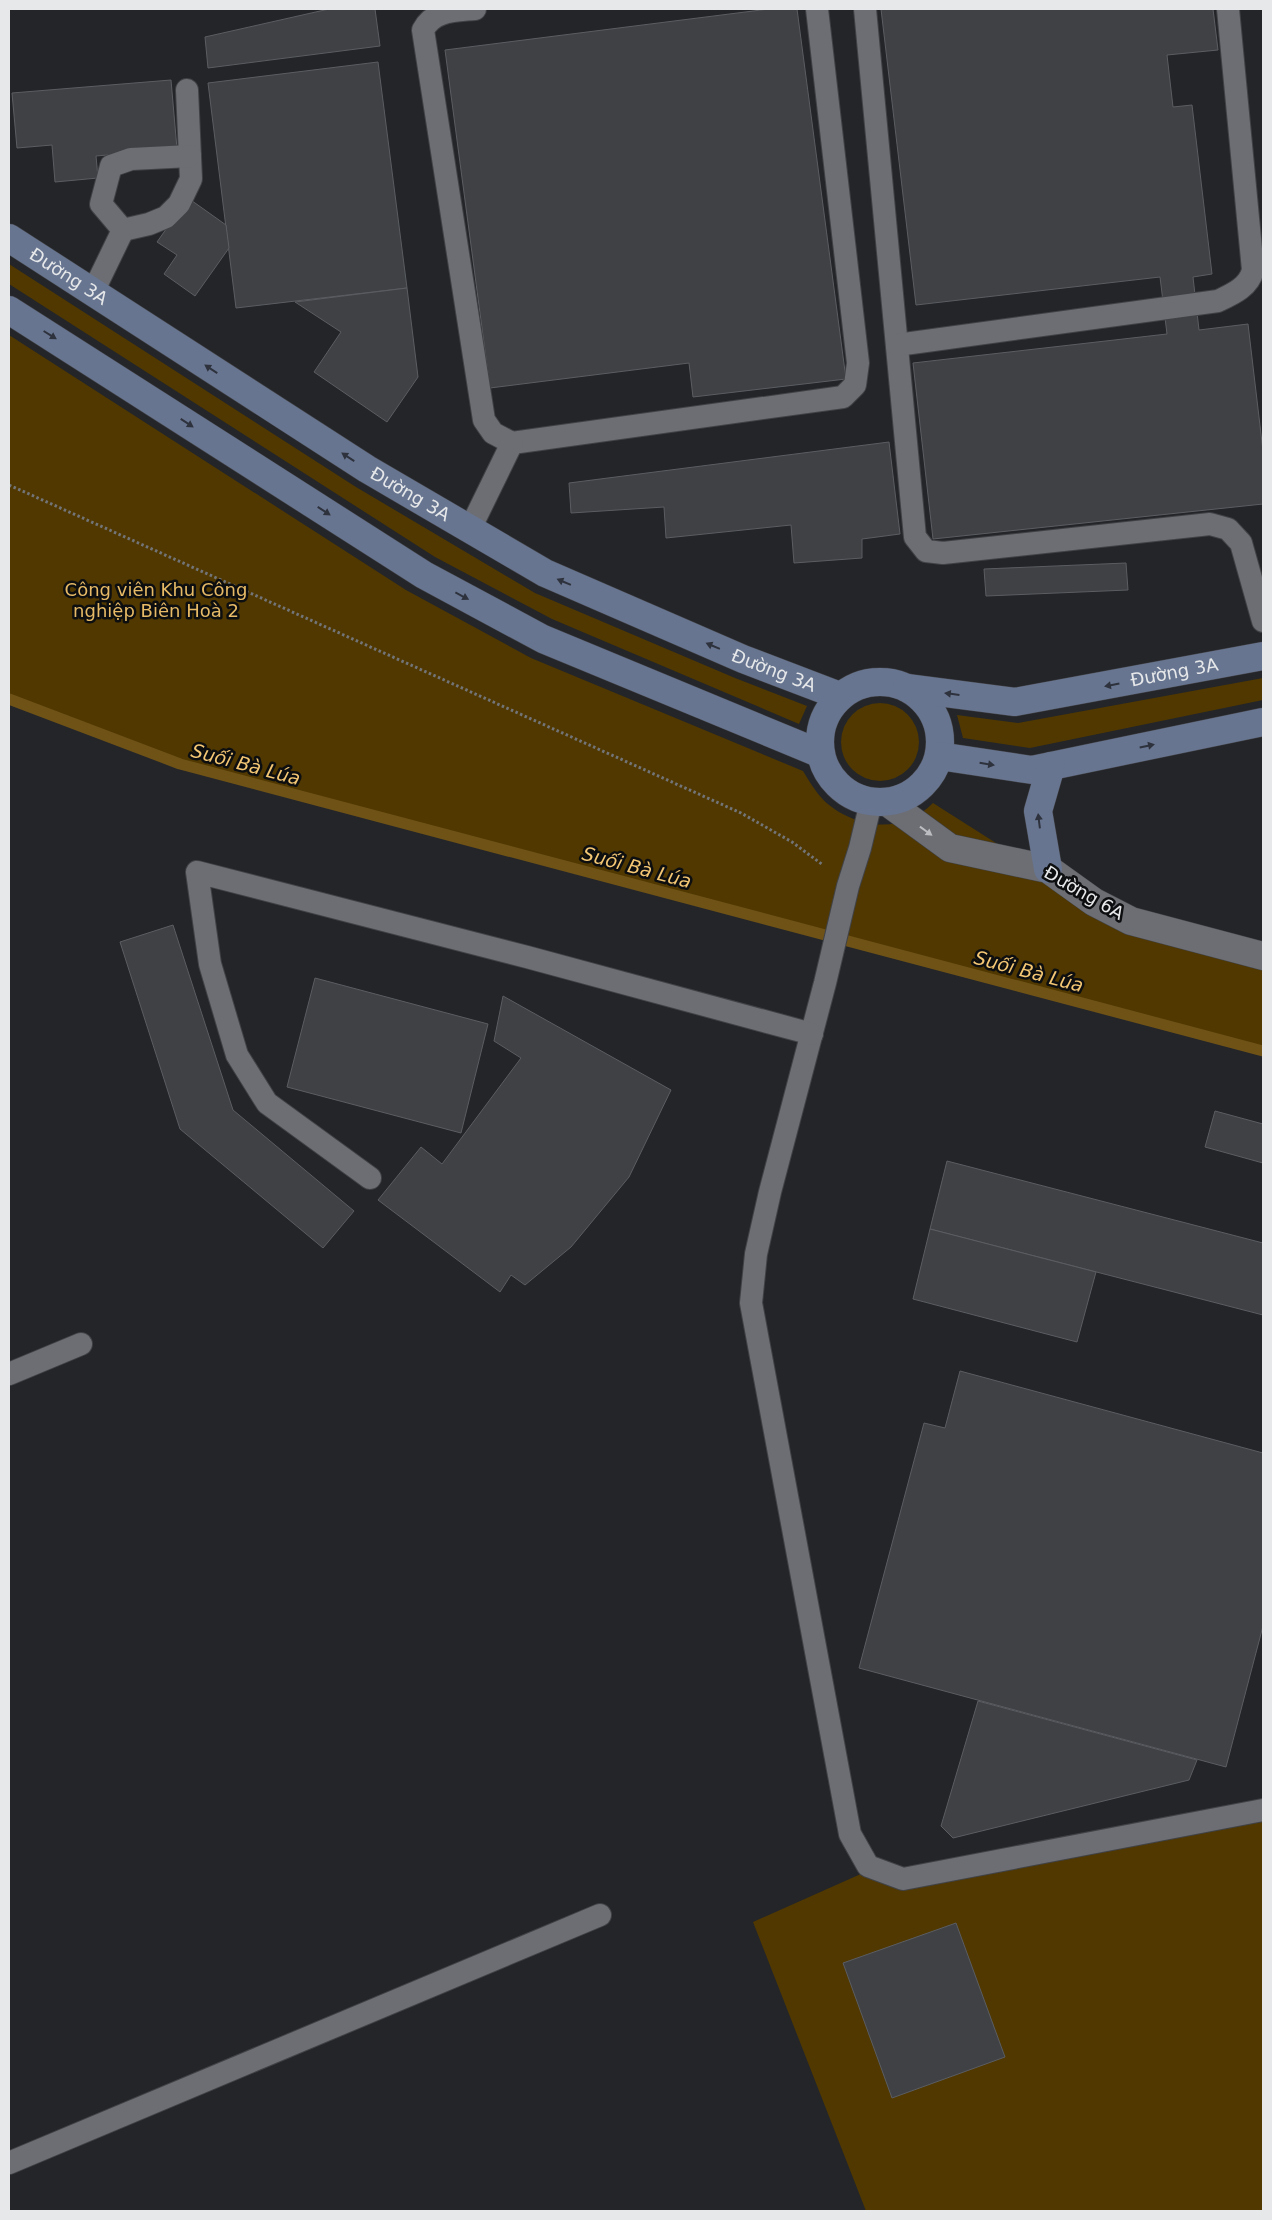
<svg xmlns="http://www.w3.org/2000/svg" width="1272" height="2220" viewBox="0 0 1272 2220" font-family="'DejaVu Sans',sans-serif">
<rect width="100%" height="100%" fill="#232529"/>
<g fill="#503800">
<polygon points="9,264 356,487 535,593 735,678 807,706 799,724 552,619 435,557 9,284"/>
<path d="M 9,335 L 406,590 L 531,658 L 803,771 C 820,799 827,808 858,821 L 827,937 L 180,764 L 9,699 Z"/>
<polygon points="1263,678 1263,700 1030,748 963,738 957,715 1018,723"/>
<circle cx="880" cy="742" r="39"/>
<path d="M 933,803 L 1007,850 L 1039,879 L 1091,916 L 1126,933 L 1263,970 L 1263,1051 L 843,941 L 874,824 C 896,827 918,818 933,803 Z"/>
<polygon points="1263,1818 1263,2211 866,2211 753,1922 863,1873 903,1888"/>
</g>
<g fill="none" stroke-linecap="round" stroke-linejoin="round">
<polyline stroke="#6f5216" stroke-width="11" points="9,699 180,764 1263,1051"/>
</g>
<g fill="#3f4145" stroke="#5b5d62">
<polygon points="329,9 375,9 380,46 208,68 205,37"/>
<polygon points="769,9 797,9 846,379 693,397 689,363 490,388 445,50"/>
<polygon points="881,9 1213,9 1218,50 1167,55 1173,107 1192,105 1212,274 1193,277 1199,330 1248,324 1263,451 1263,504 933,539 913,363 1167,334 1160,277 916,305"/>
<polygon points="378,62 407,288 236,308 208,83"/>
<polygon points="171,80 177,149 96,156 98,178 55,182 52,145 17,148 12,93"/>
<polygon points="188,198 226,225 229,248 195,296 164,274 177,255 157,242"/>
<polygon points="407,288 418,377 387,422 314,372 341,332 295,302"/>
<polygon points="889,442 900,534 862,539 862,558 794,563 791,525 666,538 664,507 571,513 569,483"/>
<polygon points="1126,563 1128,590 986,596 984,569"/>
<polygon points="173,925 233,1110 354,1211 323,1248 180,1129 120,942"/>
<polygon points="315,978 488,1024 461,1133 287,1087"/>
<polygon points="503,996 671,1090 629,1177 571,1247 525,1285 511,1275 500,1292 378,1200 421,1147 442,1164 521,1058 494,1041"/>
<polygon points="1215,1111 1263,1124 1263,1163 1205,1147"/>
<polygon points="947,1161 1263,1243 1263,1315 930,1229"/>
<polygon points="930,1229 1096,1272 1077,1342 913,1299"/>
<polygon points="960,1371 1263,1453 1263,1626 1226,1767 859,1668 924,1423 945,1428"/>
<polygon points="978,1701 1197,1760 1189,1780 953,1838 941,1826"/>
<polygon points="956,1923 1005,2057 892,2098 843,1963"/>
</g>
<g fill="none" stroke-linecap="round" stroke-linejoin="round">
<g stroke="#414246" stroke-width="24">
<g id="lane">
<path d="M 475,9 C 455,11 433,10 423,30 L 484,420 L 493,433 L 512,443 L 843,397 L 855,385 L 858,363 L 817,9"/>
<polyline points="865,9 915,537 926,551 943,553 1210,524 1228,529 1241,543 1263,621"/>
<polyline points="123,230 149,224 166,217 179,204 191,179 187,90"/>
<polyline points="123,230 101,204 111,166 131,159 190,156"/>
<polyline points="93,292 123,230"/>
<path d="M 897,345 L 1218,301 C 1233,294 1249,287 1253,270 L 1228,9"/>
<polyline points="470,529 512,443"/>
<polyline points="871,802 860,848 848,886 825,983 770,1192 756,1254 751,1303 850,1834 868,1866 903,1879 1263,1810"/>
<polyline points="370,1178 267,1103 237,1055 210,964 197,872 527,957 812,1034"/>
<polyline points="9,1374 81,1344"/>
<polyline points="9,2163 600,1915"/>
</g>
</g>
<g stroke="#414246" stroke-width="29">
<polyline id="street" points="887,802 950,848 1048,869 1094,902 1131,921 1263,956"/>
</g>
<g stroke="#414246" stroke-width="29">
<g id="secondary">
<path id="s1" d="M 9,238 L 367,469 L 545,573 L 743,659 L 840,696"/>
<polyline points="9,310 424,575 543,639 821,754"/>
<circle cx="880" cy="742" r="60"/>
<path id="s2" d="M 907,688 L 1015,702 L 1263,656"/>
<polyline points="939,756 1032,770 1263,722"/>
<polyline points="1048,869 1038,811 1051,766"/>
</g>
</g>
<polyline stroke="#727477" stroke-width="3" stroke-dasharray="2.5 2.5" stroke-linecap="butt" points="9,485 741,813 792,842 823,865"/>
<use href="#lane" stroke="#6c6e73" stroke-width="22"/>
<use href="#street" stroke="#6c6e73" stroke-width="28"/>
<use href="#secondary" stroke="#687590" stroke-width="28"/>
</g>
<defs><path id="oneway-solid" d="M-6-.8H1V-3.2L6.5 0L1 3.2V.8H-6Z" transform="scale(1.25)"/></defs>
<g fill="#2d323d">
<use href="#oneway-solid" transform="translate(50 335) rotate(32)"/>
<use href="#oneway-solid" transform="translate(211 369) rotate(-147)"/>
<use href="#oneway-solid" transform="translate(187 423) rotate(33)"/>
<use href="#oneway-solid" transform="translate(348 457) rotate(-147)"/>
<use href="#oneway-solid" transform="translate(324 511) rotate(33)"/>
<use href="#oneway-solid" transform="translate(564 582) rotate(-157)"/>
<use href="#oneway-solid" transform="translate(462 596) rotate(28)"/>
<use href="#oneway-solid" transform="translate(713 646) rotate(-157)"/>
<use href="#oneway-solid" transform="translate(1112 685) rotate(169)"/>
<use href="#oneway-solid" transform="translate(952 694) rotate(-173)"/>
<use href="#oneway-solid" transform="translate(1147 746) rotate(-12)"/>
<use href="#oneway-solid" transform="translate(987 764) rotate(9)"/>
<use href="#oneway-solid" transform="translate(1039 821) rotate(-97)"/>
</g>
<use fill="#bbbdc0" href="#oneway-solid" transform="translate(926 831) rotate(36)"/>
<g text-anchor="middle" stroke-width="5" stroke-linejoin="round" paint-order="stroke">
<g font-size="18" fill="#e6e8ea" stroke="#0d0e10">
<text dy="6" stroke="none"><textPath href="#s1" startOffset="71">Đường 3A</textPath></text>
<text dy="6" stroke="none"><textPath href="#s1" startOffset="476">Đường 3A</textPath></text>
<text dy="6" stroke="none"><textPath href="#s1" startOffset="881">Đường 3A</textPath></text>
<text dy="6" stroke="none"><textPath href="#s2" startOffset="271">Đường 3A</textPath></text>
<text transform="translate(1084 893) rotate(30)" y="6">Đường 6A</text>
</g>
<g font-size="18" fill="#e6ba66" stroke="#0d0e10">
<text x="156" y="596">Công viên Khu Công<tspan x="156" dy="21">nghiệp Biên Hoà 2</tspan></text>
</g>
<g font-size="19" font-style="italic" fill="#f4c774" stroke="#0d0e10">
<text transform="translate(246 764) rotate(15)" y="7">Suối Bà Lúa</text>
<text transform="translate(637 867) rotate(15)" y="7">Suối Bà Lúa</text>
<text transform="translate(1029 971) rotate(15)" y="7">Suối Bà Lúa</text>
</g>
</g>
<rect width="1272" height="2220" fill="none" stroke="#e6e8ea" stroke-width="20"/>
</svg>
